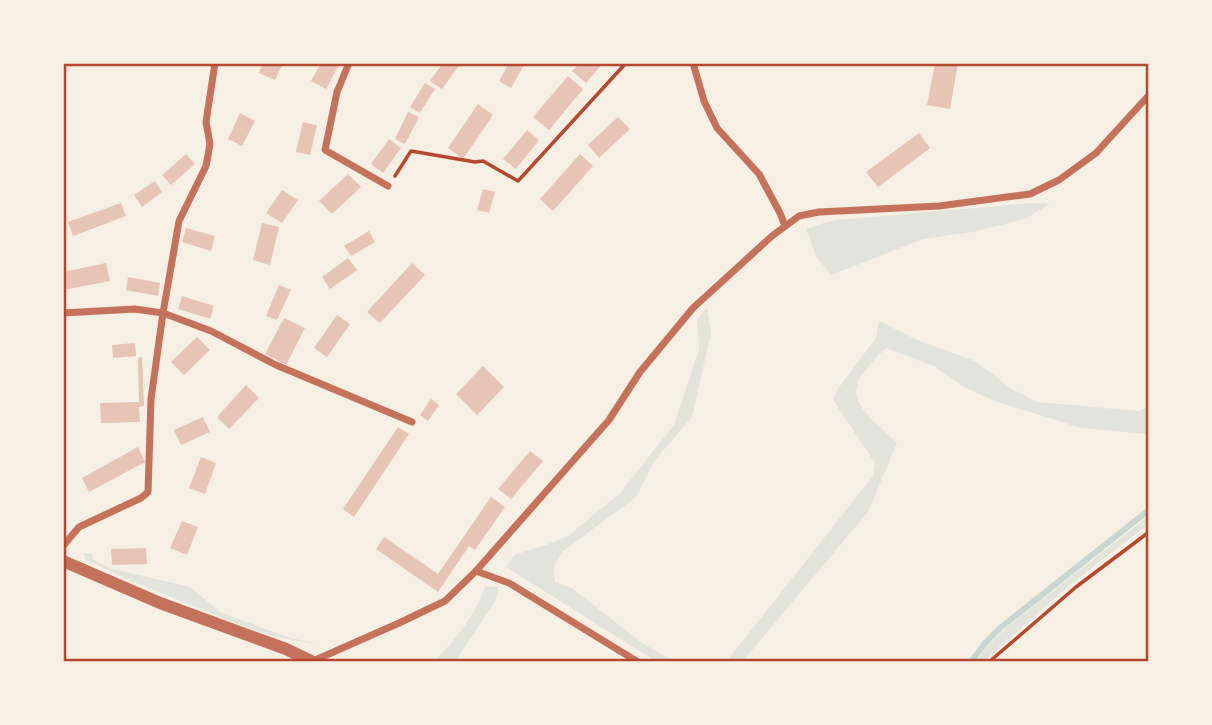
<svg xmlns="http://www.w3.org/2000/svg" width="1212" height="725" viewBox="0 0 1212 725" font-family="Georgia,serif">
<rect width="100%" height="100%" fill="#f6efe4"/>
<g fill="#e2e4dc">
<polygon points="1034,203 1050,204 1025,219 973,232 923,239 831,275 816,256 806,229 835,220"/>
<polygon points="707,308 711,333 692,417 655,460 636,497 562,552 554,567 555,582 572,588 642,643 675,662 657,662 506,567 514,555 546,545 568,536 620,493 674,425 699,349 697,319"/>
<path d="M 879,321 L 917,340 L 975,361 L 1012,389 L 1037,402 L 1139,411 L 1149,406 L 1149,434 L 1081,428 L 994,401 L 962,386 L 934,366 L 886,348 C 838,394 853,402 897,443 L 868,512 L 742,662 L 726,662 L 873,476 L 875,463 L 833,400 L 837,390 L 876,338 Z"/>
<polygon points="1149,516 1149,524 1071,584 983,662 976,662 987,646 1005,629"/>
<path d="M 83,553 L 91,553 L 94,560 L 109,568 L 190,587 L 220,612 L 290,638 L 316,643 C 272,640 231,621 191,605 C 156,591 120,577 86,560 Z"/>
<path d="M 499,586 L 495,601 L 455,662 L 434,662 C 454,641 476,615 485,587 Z"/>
</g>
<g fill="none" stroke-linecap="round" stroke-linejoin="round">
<polyline stroke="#c9d6d2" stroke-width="6" points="971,662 985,643 1000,628 1149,510"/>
</g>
<g fill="#e6c5b7">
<polygon points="263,63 283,63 275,80 259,73"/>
<polygon points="321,63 340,63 326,89 311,81"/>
<polygon points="443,63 461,63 442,89 430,81"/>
<polygon points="509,63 525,63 511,88 499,81"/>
<polygon points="580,63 603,63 586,83 572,71"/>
<polygon points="935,63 958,63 950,109 927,105"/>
<polygon points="568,76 583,89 549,130 533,117"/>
<polygon points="425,83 435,89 420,113 410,107"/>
<polygon points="478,104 493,115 463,159 448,148"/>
<polygon points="408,112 419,117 405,144 395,139"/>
<polygon points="240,113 255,121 242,146 228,139"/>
<polygon points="618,117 630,129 599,158 588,145"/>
<polygon points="303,122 317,125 310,155 296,152"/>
<polygon points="527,130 539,140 516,169 503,159"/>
<polygon points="919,133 930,148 878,187 866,172"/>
<polygon points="389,139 401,148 383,173 371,164"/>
<polygon points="186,154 195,164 171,185 162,175"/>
<polygon points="580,154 593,166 553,211 540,199"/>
<polygon points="348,174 361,187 332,214 319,201"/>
<polygon points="155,181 162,192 142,207 134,195"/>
<polygon points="483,189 495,192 489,213 477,210"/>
<polygon points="282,190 298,200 282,223 266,213"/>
<polygon points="121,203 126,216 73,236 68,222"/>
<polygon points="262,223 279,227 270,265 253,260"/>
<polygon points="186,228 215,236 211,251 182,242"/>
<polygon points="369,231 375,242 351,256 344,246"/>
<polygon points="348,258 357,270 330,289 322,277"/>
<polygon points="106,263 110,281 63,290 63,272"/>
<polygon points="412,263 425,275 380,323 367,312"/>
<polygon points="128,277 160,283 158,296 126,290"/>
<polygon points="279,285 291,290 277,320 266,316"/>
<polygon points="182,296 214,306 210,319 178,309"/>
<polygon points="337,315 350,324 327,357 314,348"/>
<polygon points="284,318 305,328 286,365 265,354"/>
<polygon points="197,337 210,350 184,375 171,362"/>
<polygon points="135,343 136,356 113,358 112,345"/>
<polygon points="142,357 144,406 139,407 140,422 101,423 100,403 139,402 138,358"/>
<polygon points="483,366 504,387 477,415 456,394"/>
<polygon points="246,385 259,398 229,429 217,417"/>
<polygon points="431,399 439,405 428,421 420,415"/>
<polygon points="203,417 210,432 181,445 174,430"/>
<polygon points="398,427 409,434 354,517 343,509"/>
<polygon points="138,447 145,462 89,492 82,478"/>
<polygon points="530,451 543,461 511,499 498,489"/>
<polygon points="201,457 216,463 205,494 189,488"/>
<polygon points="491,497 505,507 475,550 469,546 438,592 376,549 384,537 438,574"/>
<polygon points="182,521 198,527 187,555 170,548"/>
<polygon points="146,548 147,564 112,565 111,549"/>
</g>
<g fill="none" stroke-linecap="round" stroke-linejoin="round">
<g stroke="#b5482f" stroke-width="3.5">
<polyline points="395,176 411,151 475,162 483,161 518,181 626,63"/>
<polyline points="989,662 1076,587 1149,532"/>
</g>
<g stroke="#c5725c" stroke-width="7">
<polyline points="349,63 337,92 325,150 388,186"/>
<polyline points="693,63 704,101 717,128 759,174 780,213 785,226"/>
<polyline points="63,313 135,309 163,313 211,331 276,365 412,422"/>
<polyline points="63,546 79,527 141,498 148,492 151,399 163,313 179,221 206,166 210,144 206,122 215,63"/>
<polyline points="476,571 509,583 638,662"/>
<polyline points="313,661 399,623 445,601 476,571 609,420 640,372 693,308 772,236 799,216 819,212 939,206 1030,194 1059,180 1096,153 1149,95"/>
</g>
<polyline stroke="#c5725c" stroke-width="12" points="63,561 160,603 286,649 313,662"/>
</g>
<rect width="1212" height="725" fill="none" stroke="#f6efe4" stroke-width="130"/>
<rect x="65" y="65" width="1082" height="595" fill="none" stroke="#b5482f" stroke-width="2.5"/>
</svg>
